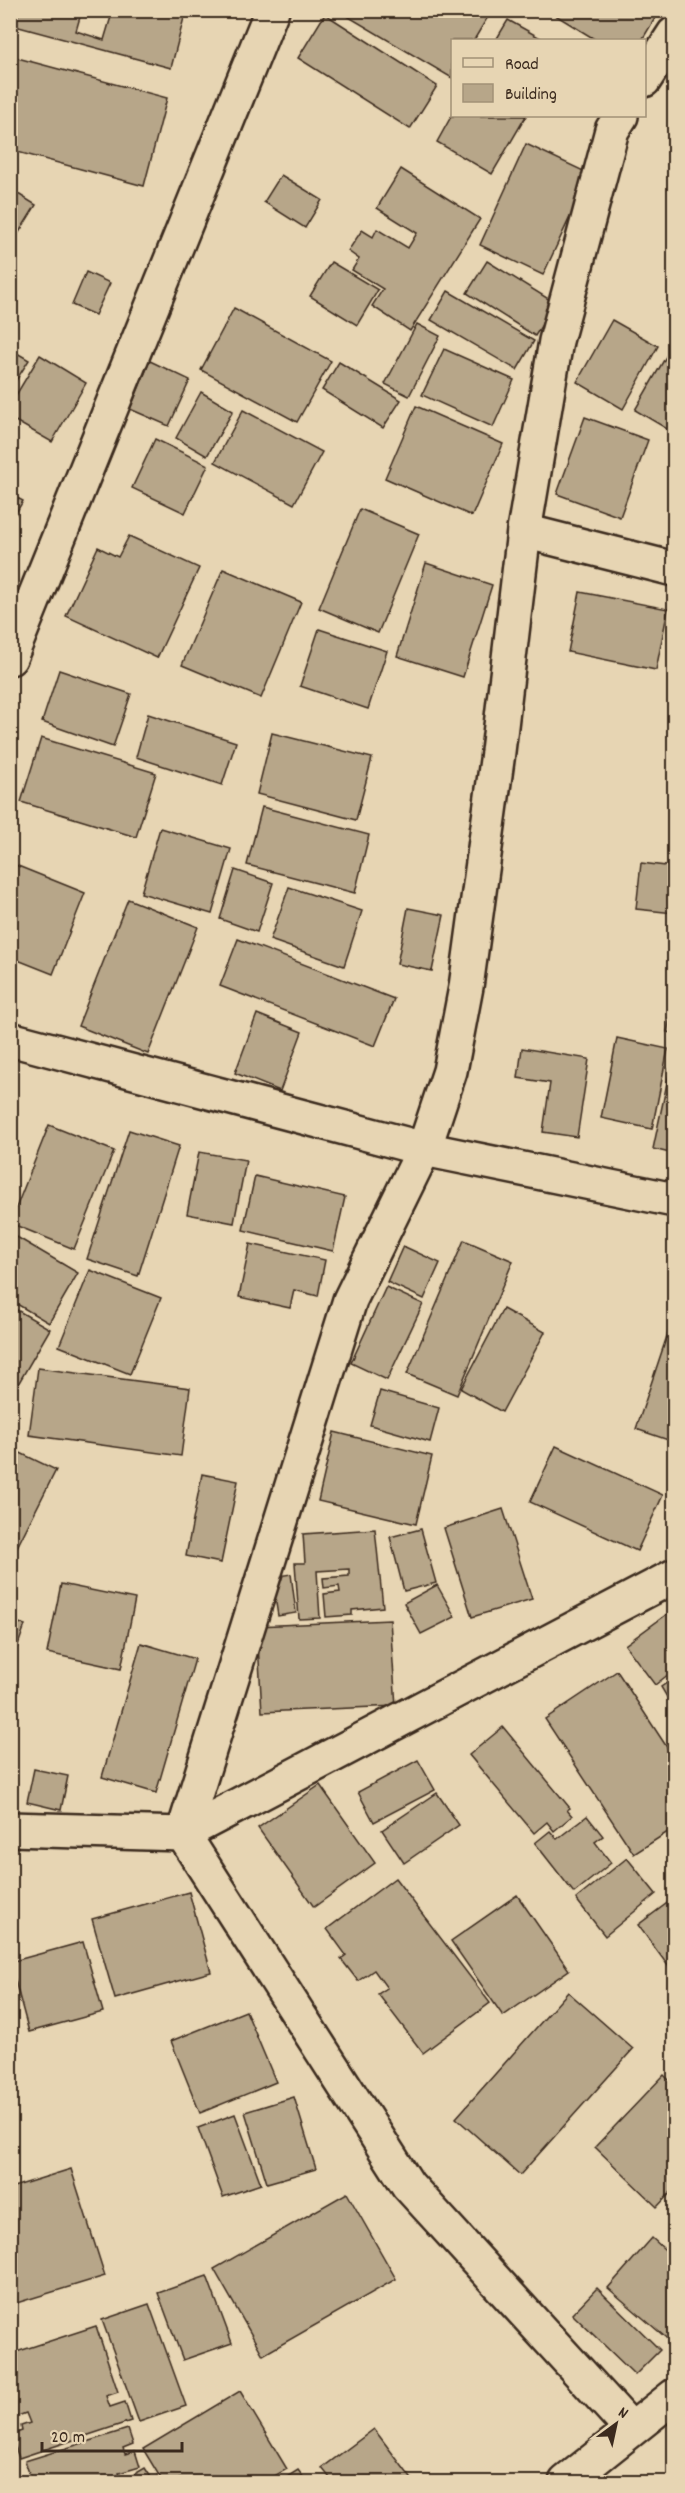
<svg xmlns="http://www.w3.org/2000/svg" width="685" height="2493" viewBox="0 0 685 2493" font-family="Dekko,sans-serif">
<rect width="100%" height="100%" fill="#e7d5b3"/>
<filter id="ink" filterUnits="userSpaceOnUse"><feTurbulence type="fractalNoise" baseFrequency=".0167" numOctaves="2"/><feDisplacementMap in="SourceGraphic" scale="12" xChannelSelector="R" yChannelSelector="G"/><feConvolveMatrix kernelMatrix="1 2 1 2 8 2 1 2 1" color-interpolation-filters="sRGB"/></filter>
<g filter="url(#ink)">
<g fill="#b7a689" stroke="#3b2a1e" stroke-width="1.5">
<polygon points="19,10 82,10 76,31 104,40 113,10 186,10 171,68 15,26"/>
<polygon points="337,10 492,10 474,40 452,40 452,78"/>
<polygon points="547,10 660,10 642,40 596,40"/>
<polygon points="325,14 437,86 410,129 298,58"/>
<polygon points="508,20 544,40 496,40"/>
<polygon points="10,56 167,98 144,186 10,150"/>
<polygon points="452,115 452,116 526,116 492,174 437,142"/>
<polygon points="526,144 590,174 543,275 480,245"/>
<polygon points="401,169 480,219 410,331 372,306 383,289 352,270 359,259 348,251 362,230 373,237 377,229 408,248 417,233 377,208"/>
<polygon points="281,175 322,200 305,228 264,202"/>
<polygon points="10,189 36,205 10,247"/>
<polygon points="487,261 555,303 535,336 467,293"/>
<polygon points="331,262 378,290 357,325 310,296"/>
<polygon points="86,272 110,283 95,315 72,305"/>
<polygon points="448,291 534,341 517,370 431,320"/>
<polygon points="234,308 331,361 297,422 201,370"/>
<polygon points="612,320 658,346 623,409 577,382"/>
<polygon points="417,324 440,336 409,396 385,384"/>
<polygon points="674,332 674,349 667,345"/>
<polygon points="10,349 29,360 10,390"/>
<polygon points="444,349 514,380 493,427 422,395"/>
<polygon points="668,353 674,356 674,433 635,410"/>
<polygon points="40,355 86,383 52,442 10,418 10,405"/>
<polygon points="150,361 190,380 169,426 130,409"/>
<polygon points="339,362 401,400 383,428 322,390"/>
<polygon points="201,392 233,411 207,456 176,438"/>
<polygon points="416,406 503,444 472,516 385,478"/>
<polygon points="243,410 322,452 294,504 215,462"/>
<polygon points="585,417 648,440 620,517 557,494"/>
<polygon points="155,439 208,465 185,513 132,488"/>
<polygon points="10,494 23,501 10,523"/>
<polygon points="360,509 419,534 378,633 319,608"/>
<polygon points="129,536 199,568 157,658 66,616 98,547 118,557"/>
<polygon points="426,563 492,585 463,677 397,656"/>
<polygon points="223,569 301,602 261,698 182,665"/>
<polygon points="580,592 668,609 656,670 568,652"/>
<polygon points="319,629 387,651 368,709 300,686"/>
<polygon points="59,670 131,694 113,747 42,722"/>
<polygon points="148,714 236,742 222,785 136,757"/>
<polygon points="272,733 372,758 356,820 257,794"/>
<polygon points="41,738 156,773 136,837 21,802"/>
<polygon points="262,807 369,835 355,893 247,865"/>
<polygon points="160,828 231,849 212,914 141,893"/>
<polygon points="641,863 674,867 674,913 636,909"/>
<polygon points="13,864 85,893 53,974 10,957 10,871"/>
<polygon points="235,870 273,883 257,932 220,919"/>
<polygon points="289,887 362,911 344,966 270,940"/>
<polygon points="128,899 198,927 148,1054 78,1026"/>
<polygon points="408,908 444,915 432,971 397,964"/>
<polygon points="238,939 394,999 375,1046 220,986"/>
<polygon points="674,996 674,1034 667,1032"/>
<polygon points="257,1014 302,1032 280,1091 235,1073"/>
<polygon points="617,1038 668,1049 652,1129 601,1118"/>
<polygon points="522,1048 589,1059 577,1137 543,1132 550,1083 518,1078"/>
<polygon points="670,1069 674,1070 674,1154 653,1149"/>
<polygon points="49,1125 114,1151 74,1249 10,1223"/>
<polygon points="129,1130 179,1146 138,1276 87,1259"/>
<polygon points="199,1152 246,1160 234,1223 187,1214"/>
<polygon points="255,1176 345,1197 333,1251 243,1230"/>
<polygon points="15,1236 78,1273 49,1323 10,1300 10,1243"/>
<polygon points="464,1240 513,1261 457,1395 407,1374"/>
<polygon points="250,1244 325,1260 318,1296 294,1290 290,1308 239,1297"/>
<polygon points="403,1246 440,1263 424,1299 387,1282"/>
<polygon points="90,1270 161,1298 130,1374 59,1346"/>
<polygon points="386,1287 423,1304 387,1380 351,1363"/>
<polygon points="10,1306 50,1329 10,1398"/>
<polygon points="503,1309 545,1332 502,1412 461,1389"/>
<polygon points="674,1315 674,1442 636,1429"/>
<polygon points="38,1368 190,1388 181,1456 29,1435"/>
<polygon points="380,1391 439,1408 430,1442 370,1425"/>
<polygon points="334,1432 432,1456 416,1524 318,1501"/>
<polygon points="556,1446 663,1495 637,1551 530,1502"/>
<polygon points="10,1448 56,1470 10,1561"/>
<polygon points="202,1474 238,1481 221,1563 186,1556"/>
<polygon points="503,1509 532,1599 472,1617 444,1528"/>
<polygon points="375,1529 383,1607 352,1610 352,1615 326,1617 324,1594 340,1592 339,1586 324,1588 323,1578 349,1576 349,1569 317,1571 320,1618 299,1619 295,1563 305,1563 303,1534"/>
<polygon points="421,1529 436,1583 404,1591 390,1537"/>
<polygon points="291,1574 296,1613 278,1616 272,1577"/>
<polygon points="61,1584 135,1599 121,1669 47,1653"/>
<polygon points="437,1585 455,1617 421,1634 404,1603"/>
<polygon points="674,1609 674,1670 655,1685 625,1645"/>
<polygon points="10,1620 25,1625 10,1668"/>
<polygon points="390,1620 396,1706 262,1712 257,1626"/>
<polygon points="141,1643 195,1659 156,1793 102,1777"/>
<polygon points="617,1671 674,1758 674,1828 634,1854 545,1719"/>
<polygon points="674,1678 674,1709 661,1687"/>
<polygon points="503,1727 570,1808 567,1810 572,1816 554,1831 547,1822 534,1833 469,1755"/>
<polygon points="418,1760 435,1790 374,1822 358,1792"/>
<polygon points="34,1769 68,1776 61,1810 27,1802"/>
<polygon points="320,1785 375,1863 314,1907 258,1828"/>
<polygon points="437,1793 459,1825 404,1863 382,1830"/>
<polygon points="587,1816 603,1836 595,1842 611,1863 574,1893 535,1843 550,1831 557,1839"/>
<polygon points="627,1858 656,1894 605,1936 576,1899"/>
<polygon points="395,1878 490,2003 423,2053 378,1994 387,1988 374,1970 358,1981 341,1959 346,1955 327,1929"/>
<polygon points="189,1892 211,1972 115,1999 92,1919"/>
<polygon points="517,1895 569,1970 503,2016 451,1941"/>
<polygon points="674,1898 674,1974 638,1925"/>
<polygon points="83,1942 103,2012 29,2032 10,1962"/>
<polygon points="568,1992 633,2049 520,2175 456,2118"/>
<polygon points="246,2011 276,2082 200,2113 171,2041"/>
<polygon points="664,2075 674,2085 674,2189 657,2207 595,2147"/>
<polygon points="294,2097 316,2169 267,2183 245,2112"/>
<polygon points="235,2114 261,2184 223,2197 198,2128"/>
<polygon points="71,2169 105,2276 10,2305 10,2188"/>
<polygon points="347,2193 396,2279 263,2355 214,2269"/>
<polygon points="652,2238 674,2258 674,2340 672,2343 608,2288"/>
<polygon points="207,2276 232,2343 183,2360 158,2293"/>
<polygon points="597,2288 660,2350 635,2375 572,2314"/>
<polygon points="149,2304 186,2406 139,2422 102,2320"/>
<polygon points="96,2326 118,2392 106,2396 110,2407 125,2402 131,2421 19,2458 11,2435 22,2431 21,2426 30,2423 26,2413 10,2419 10,2354"/>
<polygon points="240,2391 287,2469 264,2482 182,2482 180,2479 173,2482 163,2482 143,2449"/>
<polygon points="128,2429 133,2444 123,2448 125,2454 135,2451 140,2467 119,2473 122,2479 110,2482 32,2482 25,2461"/>
<polygon points="374,2429 414,2482 333,2482 322,2468"/>
<polygon points="145,2468 154,2482 121,2482"/>
<polygon points="298,2470 307,2482 279,2482"/>
</g>
<g fill="none" stroke-linecap="round" stroke-linejoin="round">
<g stroke="#3b2a1e" stroke-width="38">
<g id="street">
<polyline points="644,80 674,34"/>
<polyline points="621,116 612,130 556,341 524,531 497,760 466,987 450,1071 424,1149 350,1300 183,1834 408,2185 631,2429"/>
<polyline points="524,531 674,569"/>
<polyline points="10,658 272,10"/>
<polyline points="10,1039 424,1149 674,1200"/>
<polyline points="10,1829 183,1834 674,1576"/>
<polyline points="566,2482 674,2396"/>
</g>
</g>
<use href="#street" stroke="#e7d5b3" stroke-width="33"/>
</g>
</g>
<rect width="685" height="2493" fill="none" stroke="#e7d5b3" stroke-width="36"/>
<rect x="18" y="18" width="649" height="2457" fill="none" stroke="#3b2a1e" stroke-width="2" filter="url(#ink)"/>
<rect x="451" y="39" width="195" height="78" fill="#e7d5b3" stroke="#a29177" stroke-width="1.5"/>
<rect x="463" y="58" width="30" height="9" fill="#e7d5b3" stroke="#a29177" stroke-width="1.5"/>
<text x="505" y="69" font-size="18" fill="#3b2a1e">Road</text>
<rect x="463" y="84" width="30" height="18" fill="#b7a689" stroke="#a29177" stroke-width="1.5"/>
<text x="505" y="99" font-size="18" fill="#3b2a1e">Building</text>
<g transform="translate(616 2424) rotate(33)" stroke="#e7d5b3" stroke-width="4.5" paint-order="stroke">
<path d="M0-4.5L10 22L0 15L-10 22Z" fill="#3b2a1e"/>
<text y="-9" font-size="16" font-weight="bold" text-anchor="middle" fill="#3b2a1e">N</text>
</g>
<path d="M42 2442v9h140v-9" fill="none" stroke="#3b2a1e" stroke-width="3"/>
<text x="51" y="2442" font-size="18" fill="#3b2a1e" stroke="#e7d5b3" stroke-width="4.5" paint-order="stroke">20 m</text>
</svg>
